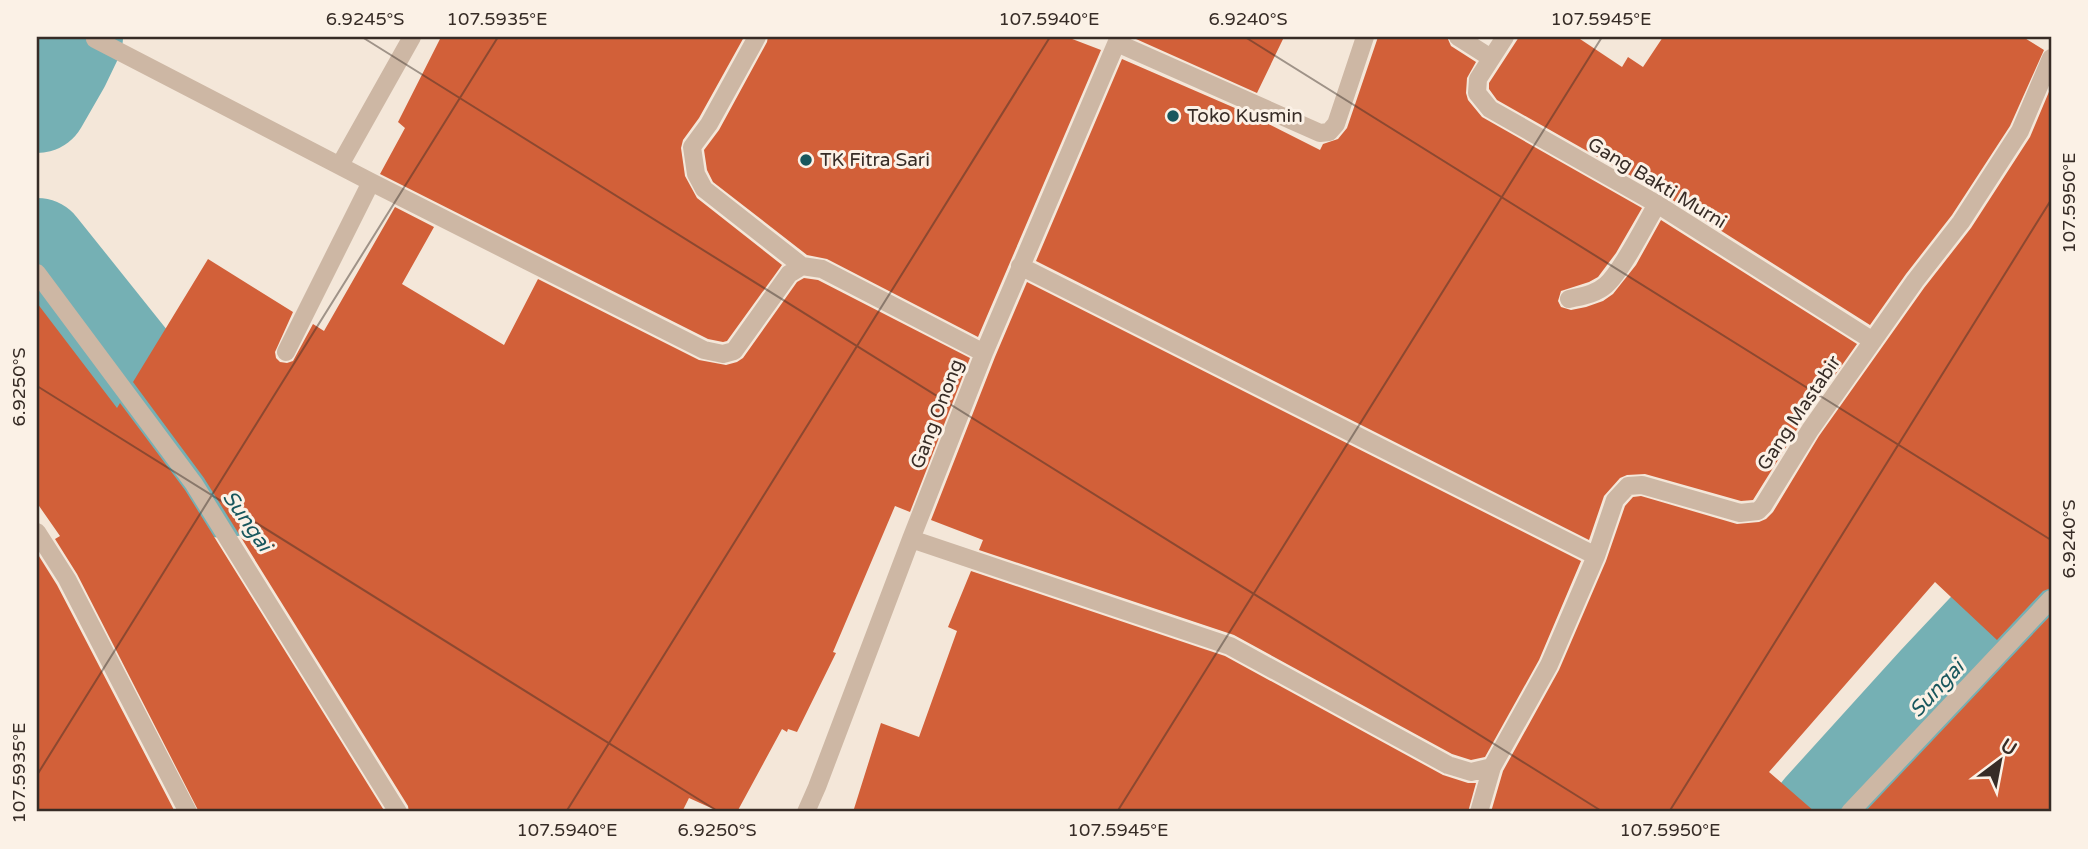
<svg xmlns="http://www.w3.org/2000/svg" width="2088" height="849" font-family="'Varela Round',sans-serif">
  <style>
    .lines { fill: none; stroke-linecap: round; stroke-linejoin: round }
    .river { stroke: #75b0b4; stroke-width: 102 }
    .building { fill: #d26039 }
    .street { stroke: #cdb7a4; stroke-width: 18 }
    .ticks { fill: none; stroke: #372c26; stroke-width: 2; stroke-opacity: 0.45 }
    .poi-dot { fill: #18575d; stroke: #fbf1e6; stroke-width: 2.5 }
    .labels { text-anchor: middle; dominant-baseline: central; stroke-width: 6; stroke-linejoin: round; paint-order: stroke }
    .poi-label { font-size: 19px; fill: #372c26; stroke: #fbf1e6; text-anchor: start }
    .street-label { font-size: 19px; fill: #372c26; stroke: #fbf1e6 }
    .water-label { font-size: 21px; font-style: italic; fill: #18575d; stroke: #fbf1e6 }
    .neatline { fill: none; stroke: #372c26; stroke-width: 2.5 }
    .ticks-label { font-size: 18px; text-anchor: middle; fill: #372c26 }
  </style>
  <rect width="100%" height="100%" fill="#f4e7d9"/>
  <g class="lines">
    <!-- river -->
    <path class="river" d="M37 102 60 62 72 37
      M37 249 201 454 224 487
      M1823 812 1939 684 2051 565"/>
  </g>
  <!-- building -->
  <path class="building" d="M441 37H744L699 118 683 140 681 148 685 176 697 198 782 265 727 341 723 342 708 339 380 174 405 128 398 122Z
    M768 37H1067L1101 50 978 337 827 259 807 255 713 182 707 170 704 150 719 130 767 42Z
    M1138 37H1284L1257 93 1136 39Z
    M1378 37H1447L1451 46 1476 62 1467 78 1466 93 1468 100 1482 117 1642 208 1616 253 1598 277 1589 282 1561 291 1558 301 1561 307 1571 310 1586 307 1603 301 1613 294 1636 265 1661 220 1857 344 1801 423 1753 500 1741 501 1645 474 1627 475 1620 478 1604 496 1589 540 1036 261 1122 59 1251 115 1320 150 1323 144 1338 139 1347 128Z
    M1519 37H1577L1622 67 1628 57 1643 67 1663 37H2023L2044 50 2010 126 1952 215 1906 274 1870 325 1663 194 1497 100 1489 89V83Z
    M2051 87V588L2043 591 1997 640 1935 582 1769 772 1815 812H1491L1503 771 1559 670 1606 561 1625 506 1633 497 1641 496 1737 524 1759 522 1766 519 1773 512 1819 436 1924 288 1971 228 2030 137Z
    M395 207 434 227 402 284 504 345 538 279 699 360 726 365 737 362 743 358 797 282 804 278 818 280 970 358 910 512 895 506 833 652 836 653 797 732 788 729 787 732 782 729 737 812H720L689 798 682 812H409L408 806 204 478 133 382 208 259 293 312 275 352 276 358 280 362 287 363 293 361 313 324 324 331Z
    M1027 282 1581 561 1539 660 1485 757 1471 760 1452 754 1234 635 979 550 983 540 931 520 995 357Z
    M37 303 117 408 120 403 185 490 385 812H199L77 574 55 539 60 536 37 503Z
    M37 553 57 585 175 812H37Z
    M971 571 1225 656 1443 775 1468 783H1476L1468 812H853L881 723 919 737 957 631 948 627Z
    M2051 615V812H1865Z"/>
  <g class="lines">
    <!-- street -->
    <path class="street" d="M757 37 709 124 692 147 696 174 704 189 802 266
      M1458 37 1491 58
      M1505 37 1478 79 1477 93 1490 109 1657 204 1873 341
      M95 39 371 182 704 350 723 354 734 351 789 274 802 266 822 269 984 353
      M1117 43 1320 133 1329 132 1336 124 1365 37
      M340 165 412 37
      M1020 266 1596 556
      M37 273 194 484 398 812
      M1569 299C1582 296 1596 294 1606 285 1622 271 1645 225 1657 204
      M286 352 371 182
      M37 532 67 579 188 812
      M911 539 1230 646 1448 765 1471 772 1492 767 1549 665 1596 556 1615 500 1628 486 1642 485 1740 513 1758 511 1763 506 1810 430 1915 281 1961 222 2020 131 2051 58
      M806 812 817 787 911 539 984 353 1119 37
      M1479 812 1492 767
      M1850 812 2051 599"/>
  </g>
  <!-- ticks -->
  <path class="ticks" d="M362 37 1603 812M1245 37 2051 540M37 386 719 812M37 775 498 37M566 812 1050 37M1117 812 1602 37M1669 812 2051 200"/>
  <!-- markers -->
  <g class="poi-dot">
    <circle cx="1173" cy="116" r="7"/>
    <circle cx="806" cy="160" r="7"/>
  </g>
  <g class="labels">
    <!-- poi labels -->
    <g class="poi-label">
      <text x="1187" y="116">Toko Kusmin</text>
      <text x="820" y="160">TK Fitra Sari</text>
    </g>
    <!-- street labels -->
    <g class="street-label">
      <text transform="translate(1657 183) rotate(31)">Gang Bakti Murni</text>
      <text transform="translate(1799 413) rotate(-56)">Gang Mastabir</text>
      <text transform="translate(937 414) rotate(-69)">Gang Onong</text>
    </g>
    <!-- water labels -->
    <g class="water-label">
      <text transform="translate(247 521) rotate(55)">Sungai</text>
      <text transform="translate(1937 689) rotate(-47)">Sungai</text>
    </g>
  </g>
  <!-- border -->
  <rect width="2088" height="849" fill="none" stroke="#fbf1e6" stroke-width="77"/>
  <!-- north arrow -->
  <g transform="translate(2000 761) rotate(32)" stroke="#fbf1e6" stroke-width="5" paint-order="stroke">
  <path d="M0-5L12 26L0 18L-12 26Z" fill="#372c26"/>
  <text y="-10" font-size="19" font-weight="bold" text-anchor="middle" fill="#372c26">U</text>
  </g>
  <rect x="38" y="38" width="2012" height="772" class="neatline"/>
  <g class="ticks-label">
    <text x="365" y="25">6.9245°S</text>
    <text x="497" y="25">107.5935°E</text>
    <text x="1049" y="25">107.5940°E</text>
    <text x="1248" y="25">6.9240°S</text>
    <text x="1601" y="25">107.5945°E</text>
    <text transform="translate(2069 203) rotate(-90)" y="6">107.5950°E</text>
    <text transform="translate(19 387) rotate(-90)" y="6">6.9250°S</text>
    <text transform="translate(2069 539) rotate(-90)" y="6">6.9240°S</text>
    <text transform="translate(19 773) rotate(-90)" y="6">107.5935°E</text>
    <text x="567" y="836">107.5940°E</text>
    <text x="717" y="836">6.9250°S</text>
    <text x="1118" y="836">107.5945°E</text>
    <text x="1670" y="836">107.5950°E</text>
  </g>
</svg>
